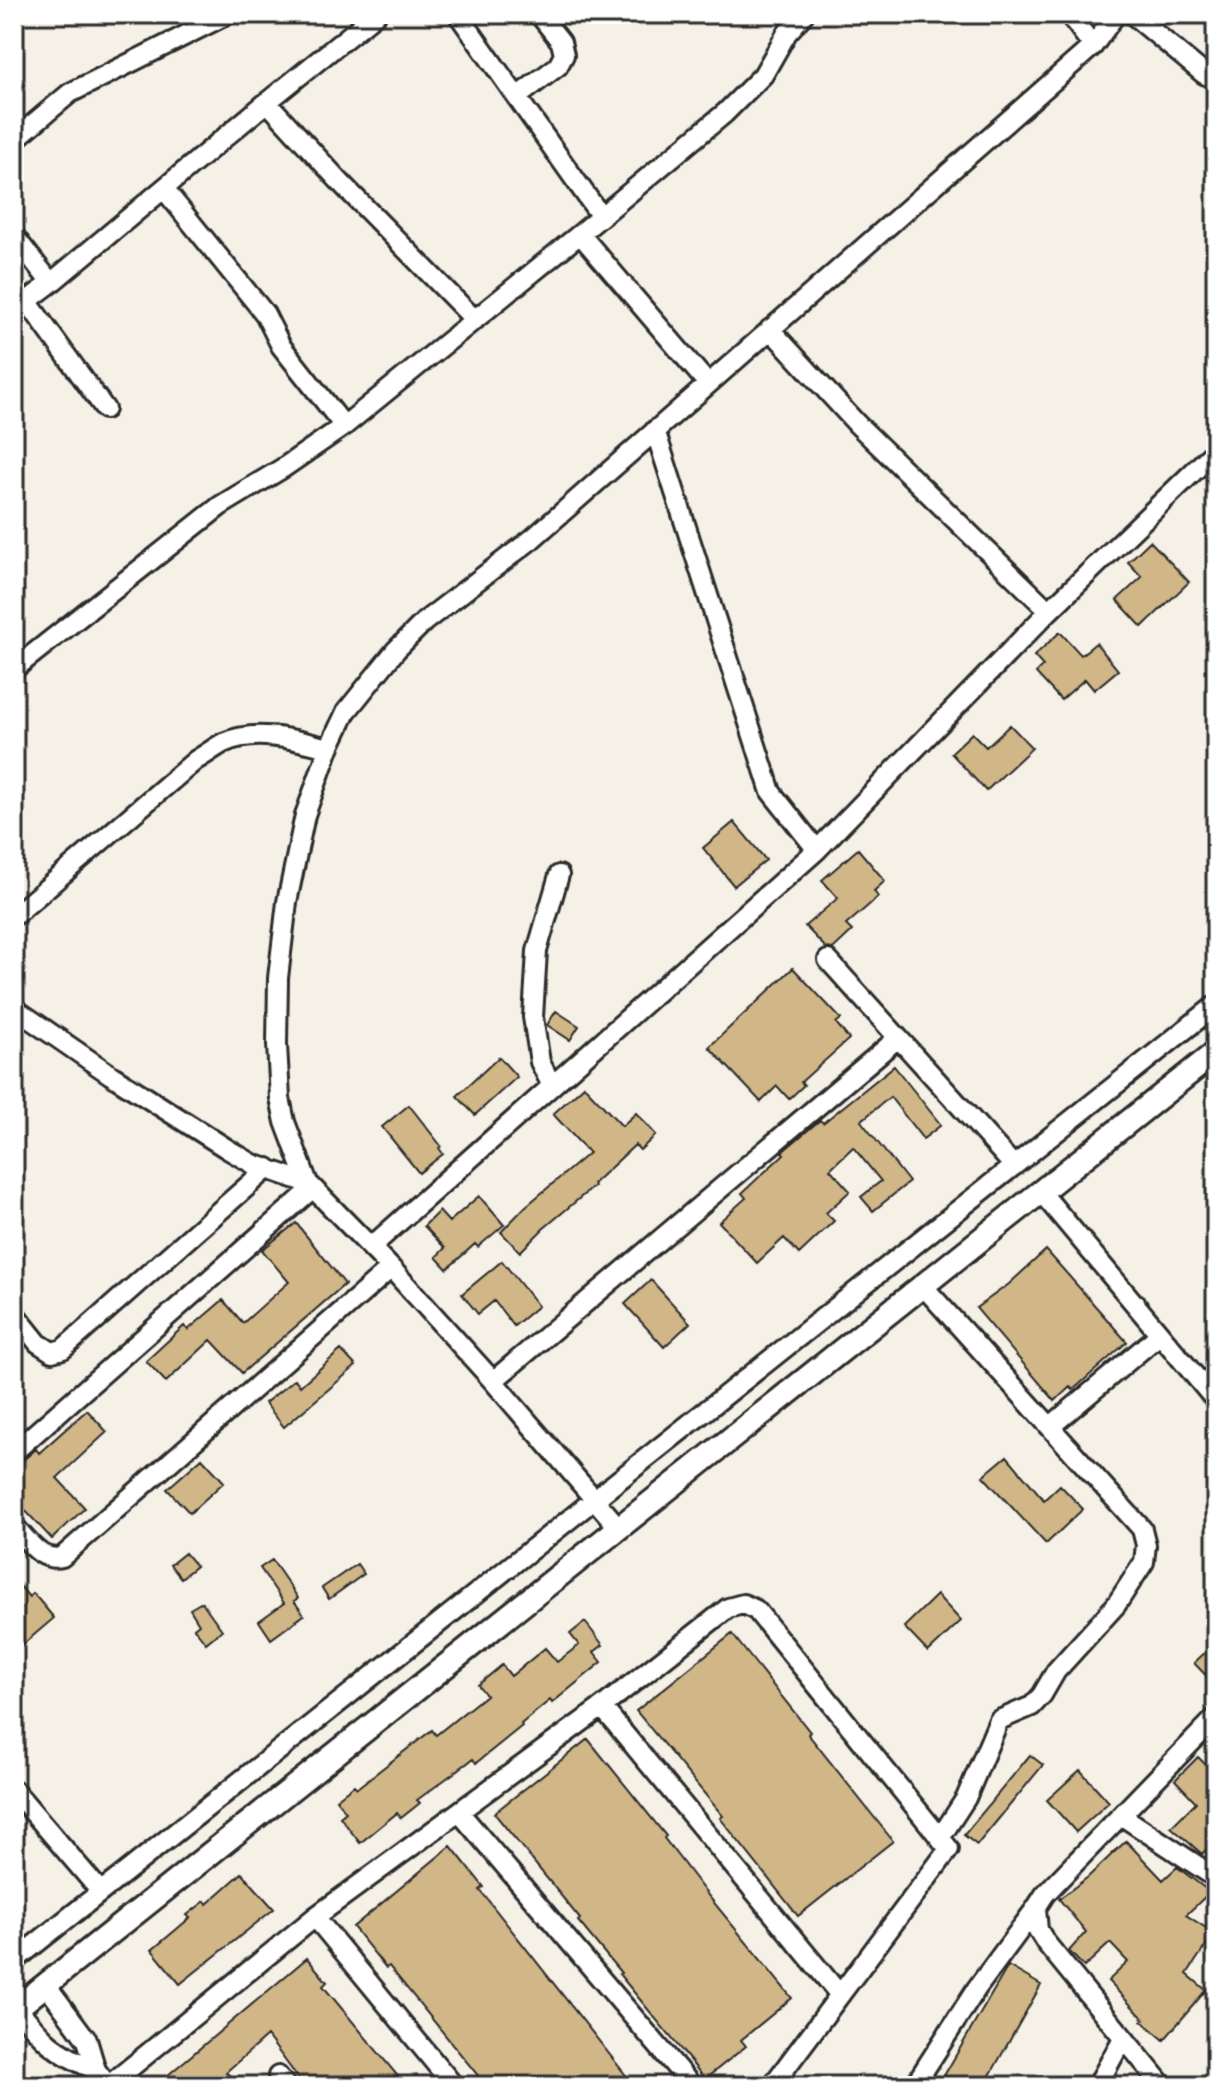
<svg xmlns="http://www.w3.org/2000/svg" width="1230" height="2100" font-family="Pangolin,sans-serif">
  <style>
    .building { fill: #d1b787; stroke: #2b2b2b; stroke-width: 2 }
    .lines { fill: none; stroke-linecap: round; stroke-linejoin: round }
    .minor-casing { stroke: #2b2b2b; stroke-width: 24 }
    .major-casing { stroke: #2b2b2b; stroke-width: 28 }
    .minor { stroke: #fff; stroke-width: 18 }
    .major { stroke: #fff; stroke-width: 22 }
  </style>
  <rect width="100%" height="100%" fill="#f6f1e7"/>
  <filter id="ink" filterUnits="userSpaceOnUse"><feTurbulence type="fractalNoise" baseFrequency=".0125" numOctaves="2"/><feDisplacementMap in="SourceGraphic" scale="16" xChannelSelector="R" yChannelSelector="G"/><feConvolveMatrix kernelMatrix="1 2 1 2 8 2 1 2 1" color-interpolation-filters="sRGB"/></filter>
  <g filter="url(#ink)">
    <!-- building -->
    <path class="building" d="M1150 541 1189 582 1142 627 1117 600 1142 577 1128 562Z
      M1060 632 1081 655 1096 643 1118 670 1094 690 1085 679 1061 700 1036 673 1043 666 1034 656Z
      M1010 725 1032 748 986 791 951 753 972 733 986 747Z
      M734 822 766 860 734 886 703 848Z
      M858 849 885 881 874 891 878 897 846 925 852 931 833 949 826 948 805 926 838 898 822 880Z
      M793 968 841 1019 836 1023 849 1039 801 1082 804 1085 789 1099 777 1086 761 1102 709 1047Z
      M556 1011 579 1026 570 1040 547 1025Z
      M499 1057 517 1077 475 1115 457 1096Z
      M894 1066 941 1125 923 1139 890 1097 861 1121 909 1182 873 1211 861 1197 881 1181 853 1147 830 1169 850 1191 826 1213 834 1221 799 1254 784 1238 757 1263 719 1222 746 1198 742 1193 784 1154 782 1152 820 1120 823 1123Z
      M584 1086 622 1126 636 1113 656 1135 640 1150 635 1145 593 1184 594 1186 543 1229 520 1252 501 1232 525 1207 589 1153 553 1114Z
      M409 1105 441 1146 439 1148 443 1154 419 1173 382 1127Z
      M479 1196 504 1225 478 1247 475 1244 447 1269 436 1257 445 1248 424 1226 439 1211 449 1222Z
      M296 1223 345 1284 242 1373 211 1340 166 1382 146 1361 184 1326 188 1330 223 1300 243 1323 289 1282 262 1250Z
      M1046 1250 1127 1342 1073 1390 1070 1387 1055 1401 976 1308 1009 1284Z
      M502 1261 538 1306 514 1326 494 1301 478 1314 462 1294Z
      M651 1280 690 1323 664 1347 625 1304Z
      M341 1350 356 1366 284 1427 265 1403 295 1379 300 1386Z
      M87 1410 107 1432 57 1478 85 1508 52 1539 21 1506 14 1513V1468L36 1449 39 1453Z
      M1007 1456 1044 1500 1060 1485 1083 1509 1046 1544 983 1476Z
      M202 1458 224 1482 190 1513 167 1489Z
      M185 1553 196 1566 181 1578 170 1565Z
      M272 1560 298 1598 294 1601 304 1615 271 1639 259 1621 284 1603 260 1568Z
      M357 1564 364 1574 329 1599 322 1588Z
      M14 1579 29 1597 33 1593 54 1618 14 1652Z
      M937 1595 961 1621 928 1652 904 1627Z
      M202 1602 222 1630 206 1643 194 1628 199 1624 190 1609Z
      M585 1622 603 1645 594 1652 602 1662 552 1703 550 1700 521 1724 522 1726 476 1763 473 1759 417 1800 420 1803 401 1818 397 1813 360 1843 340 1817 346 1812 336 1799 354 1785 357 1788 432 1730 436 1735 486 1695 478 1685 502 1665 511 1676 545 1648 557 1662 579 1645 570 1634Z
      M732 1634 810 1732 808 1734 893 1841 798 1916 720 1818 723 1816 636 1711Z
      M1216 1642V1686L1194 1663Z
      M588 1739 666 1836 664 1838 706 1893 792 1998 741 2040 746 2046 705 2079 619 1974 621 1973 578 1921 580 1919 494 1813Z
      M1030 1755 1043 1765 977 1845 964 1835Z
      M1198 1757 1216 1775V1839L1202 1854 1171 1827 1196 1802 1175 1780Z
      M1080 1770 1109 1802 1076 1832 1047 1800Z
      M1126 1841 1163 1880 1177 1867 1210 1892 1186 1915 1214 1933 1187 1974 1206 1990 1164 2040 1142 2021 1144 2019 1108 1981 1128 1962 1110 1943 1084 1967 1069 1951 1086 1932 1059 1899 1088 1877Z
      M451 1846 484 1887 480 1890 628 2078 618 2086H470L480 2078 389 1966 386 1968 353 1927Z
      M242 1873 274 1909 180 1984 152 1950 190 1918 187 1915 205 1901 207 1904Z
      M307 1958 327 1982 323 1986 406 2086H304L267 2036 226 2072 239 2086H155Z
      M1008 1966 1041 1985 984 2086H938Z"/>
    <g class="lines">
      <!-- minor casing -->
      <g class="minor-casing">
        <path id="minor" d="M458 14 600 215
          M1069 14 1093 46
          M1132 14 1204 74 1216 80
          M517 97 558 66 564 55 561 42 539 14
          M267 102 376 14
          M14 140 70 93 228 14
          M164 189 265 314 281 346 344 426
          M580 234 708 384
          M14 236 51 283
          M27 301 105 409
          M14 311 51 283 267 102 341 183 475 320
          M770 329 857 424 1049 611
          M655 430 771 792 817 850
          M14 669 220 506 283 468 344 426 580 234 725 113 763 75 787 33 804 14
          M14 916 196 760C205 755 214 748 223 743 257 728 295 740 329 748
          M828 960 1014 1166
          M14 1008 111 1075 229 1150 253 1164 308 1183
          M552 1086 540 1062 533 1017 537 951 559 875
          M1041 1192 1216 1401
          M372 1246 817 850 1049 611 1216 450
          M923 1286 1142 1529 1146 1545 1144 1562 1116 1605 1056 1671 1042 1695 1032 1706 999 1720 966 1798 940 1838
          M14 1313 38 1343 52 1352 63 1349 268 1168
          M493 1381 898 1038
          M1051 1426 1159 1335
          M14 1452 313 1188
          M14 1526C28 1540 40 1562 62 1557L391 1268
          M619 1528 493 1381 391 1268 308 1183 285 1122 280 1098 277 1045 278 978 287 902 305 815 329 748 346 712 396 650 425 621 532 539 1093 46 1116 14
          M602 1707 840 1995
          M14 1790 101 1892
          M460 1813 692 2086
          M1122 1816 1216 1878
          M14 1961 1216 1005
          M46 1985 87 2040 96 2070 108 2086
          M14 2004C43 2040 53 2052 96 2070
          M278 2076 286 2086
          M108 2086 315 1917
          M454 2086 315 1917 602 1707 728 1608 743 1604 756 1610 949 1849 772 2086
          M914 2086 977 1988 1036 1908
          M1097 2086 1123 2038
          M1163 2086 1046 1943 1038 1930 1036 1908 1045 1894 1216 1717"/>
      </g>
      <!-- major casing -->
      <g class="major-casing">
        <path id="major" d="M14 2010 1216 1052"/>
      </g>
      <!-- minor -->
      <use href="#minor" class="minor"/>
      <!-- major -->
      <use href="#major" class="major"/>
    </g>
  </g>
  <!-- margin -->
  <rect width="1230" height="2100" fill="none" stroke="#fff" stroke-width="48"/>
  <rect x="24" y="24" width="1182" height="2052" fill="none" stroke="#2b2b2b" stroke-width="3" filter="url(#ink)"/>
</svg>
